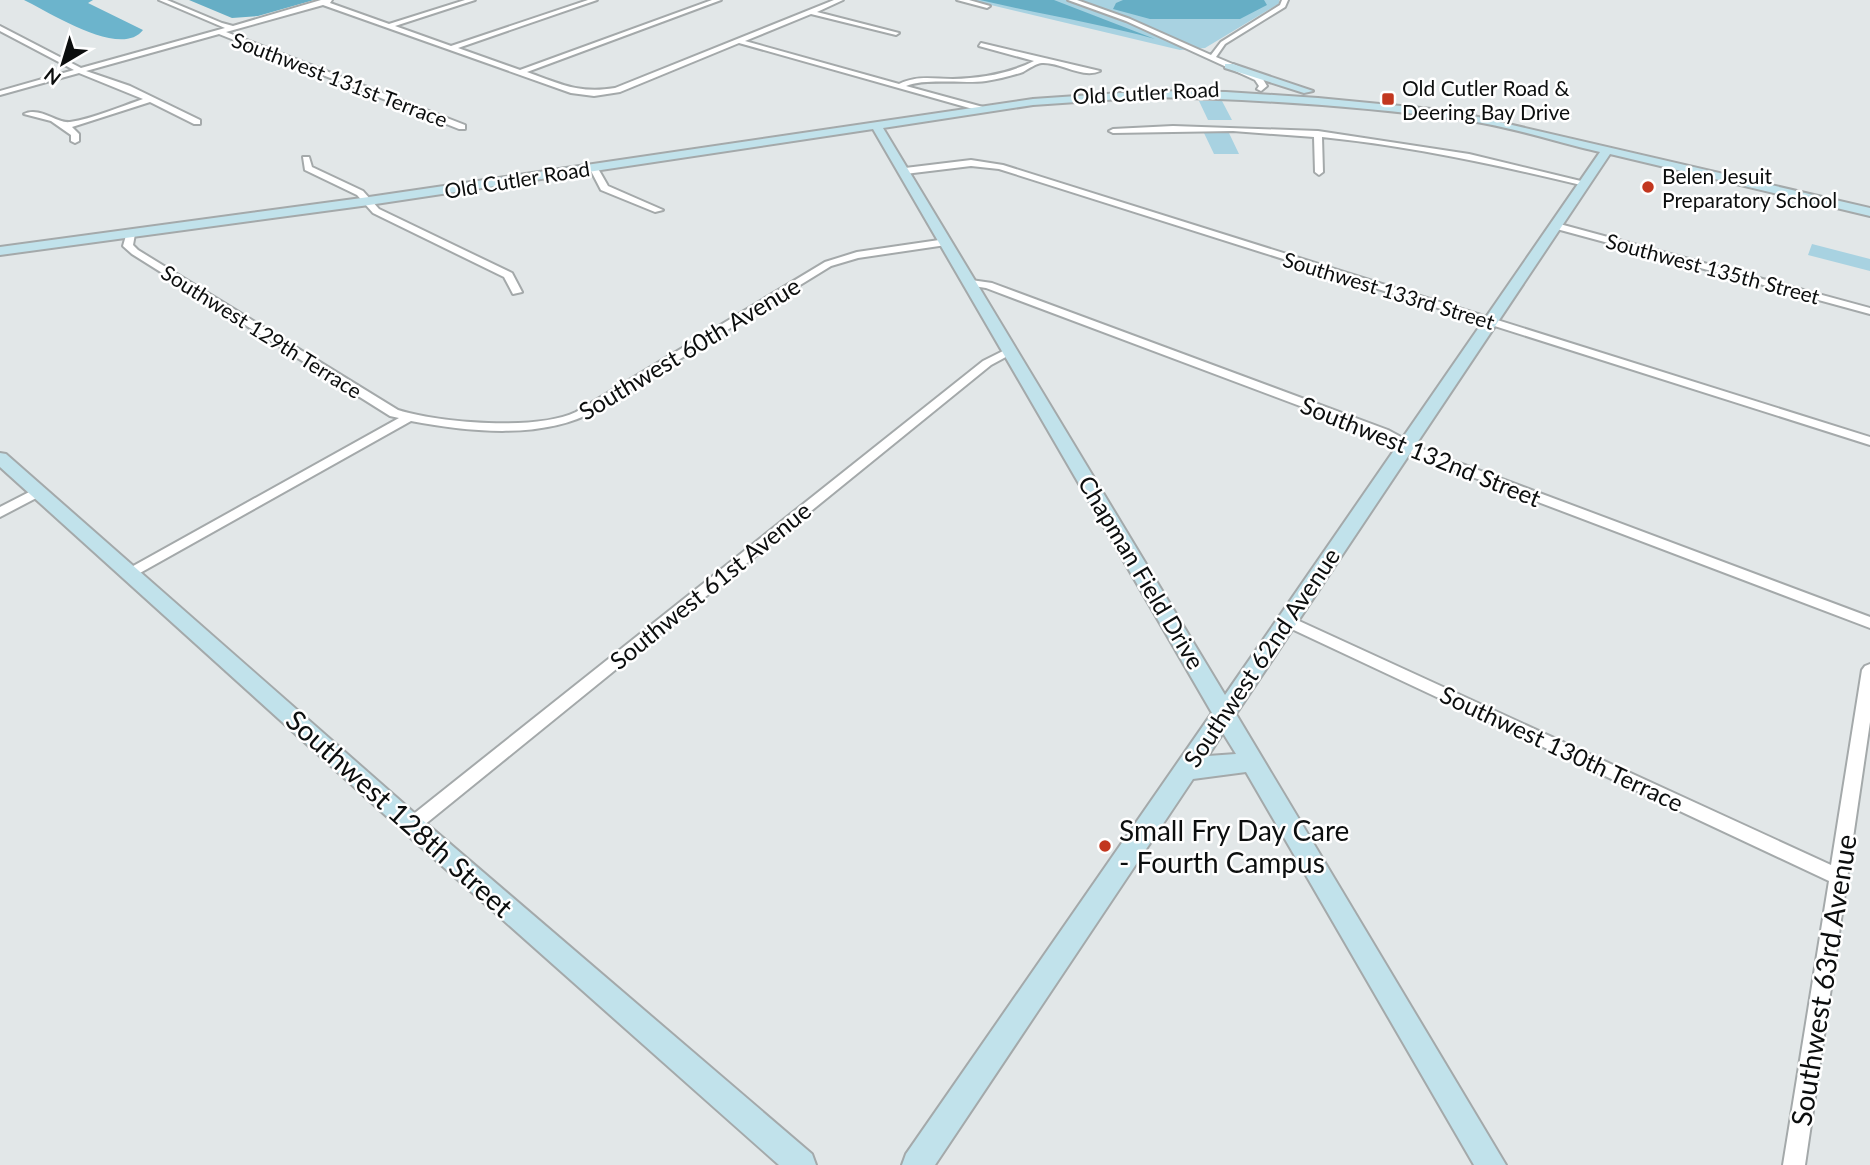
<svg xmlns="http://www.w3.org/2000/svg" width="1870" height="1165" font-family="Lato,sans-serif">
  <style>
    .green { fill: #a8d2e1 }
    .forest { fill: #66aec5 }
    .water { fill: #6cb4cc }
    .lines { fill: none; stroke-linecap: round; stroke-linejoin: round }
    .street-casing { stroke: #a4a9aa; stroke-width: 4 }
    .secondary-casing { stroke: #a4a9aa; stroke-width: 4 }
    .street { fill: #fff; fill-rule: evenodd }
    .secondary { fill: #c1e2eb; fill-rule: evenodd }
    .poi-dot { fill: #c2371f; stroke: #fff; stroke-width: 2.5 }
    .labels { text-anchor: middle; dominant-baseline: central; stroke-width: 5; stroke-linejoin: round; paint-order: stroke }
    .far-street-label { font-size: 21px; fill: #0c0e0e; stroke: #fff }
    .far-poi-label { font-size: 21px; fill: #0c0e0e; stroke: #fff; text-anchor: start }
    .street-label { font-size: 24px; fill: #0c0e0e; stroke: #fff }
    .near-street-label { font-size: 28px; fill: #0c0e0e; stroke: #fff }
    .near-poi-label { font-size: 28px; fill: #0c0e0e; stroke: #fff; text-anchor: start }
  </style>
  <rect width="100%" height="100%" fill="#e2e7e8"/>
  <!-- green -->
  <path class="green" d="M970 0H1279L1280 3 1205 48 1180 50Z
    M1199 101H1222L1232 120H1208Z
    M1204 133H1229L1239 154H1214Z
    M1812 244 1870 259V271L1808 255Z"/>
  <!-- forest -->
  <path class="forest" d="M189 0H314L258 16 232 18Z
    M980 0H1054L1155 39C1097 23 1039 14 980 0Z
    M1123 0H1264L1267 5 1240 19H1150L1113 9 1116 3Z"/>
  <!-- water -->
  <path class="water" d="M24 0H93L88 3 143 30C121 59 49 12 24 0Z"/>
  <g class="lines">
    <!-- street casing -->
    <g class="street-casing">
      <path id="street" d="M159 0H167L222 23 233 26 321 0H332L330 3 389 24 465 0H475L395 26 451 46 588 0H597L458 48 520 70 712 0H721L527 72C560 84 579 94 615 88L834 0H843L817 12 899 33 896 35 811 14 745 41 899 84C918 75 933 79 953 79 982 78 1008 74 1034 61L979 46 981 43 1100 71C1082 79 1061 62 1042 63 1037 63 1028 69 1023 72 1011 76 999 79 986 81 963 84 925 78 906 86L983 107 984 109 980 111 739 43 620 92 594 96 571 93 323 5 226 32 465 125V129H459L219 34 86 71 130 86 200 120V124H194L150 102 72 127 79 134V141L75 143 71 141V135L51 121 24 114C40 106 57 124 70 122 92 119 122 106 143 99L79 73 0 95V91L74 70 0 31V26L81 68 225 28Z
        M957 0H969L990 6 987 8Z
        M1068 0H1077L1130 19 1211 55 1221 42 1280 5 1282 0H1288L1285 7 1225 44 1216 57 1261 76 1267 86 1261 91 1257 89 1259 86 1255 80 1126 21Z
        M1173 126 1318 131 1469 154 1589 183 1585 186C1498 165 1411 146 1322 137L1323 172 1319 175 1315 172 1314 137 1233 131 1113 133 1109 131 1113 129Z
        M303 157H309L312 167 363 191 379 209 512 273 522 292 513 294 504 277 373 213 357 195 305 170Z
        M971 160 1003 165 1870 437V445L999 169 971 166 905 174 901 171 905 168Z
        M590 165H596L608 186 663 210 655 212 601 190 589 167Z
        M1556 223 1870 308V314L1553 228 1551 226Z
        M127 232 135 234 133 245 138 250 398 410C441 423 536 431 576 412L825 262 857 252 946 239 951 242 946 245 858 258 831 266 597 410C543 440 470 432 411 421L131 578 126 576 124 573 126 570 399 418 390 416 132 254 123 246Z
        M971 280 992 283 1388 430 1425 450 1870 617V628L1417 456 1380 436 986 288 967 285V281Z
        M1011 347 1016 350 1015 352 991 365 418 830 412 833 406 830 403 825 406 820 983 361Z
        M37 488 42 489 43 492 42 495 0 517V507Z
        M1286 615 1831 865 1862 670 1865 666 1870 664V722L1805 1165H1783L1829 881 1281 624 1279 620 1281 616Z"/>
    </g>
    <!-- secondary casing -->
    <g class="secondary-casing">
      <path id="secondary" d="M1225 64H1233L1313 91 1304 93 1225 68Z
        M1150 91 1226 92 1318 98 1452 111 1870 208V216L1610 154 1236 714 1506 1165H1474L1246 772 1193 779 935 1165H902L906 1154 1212 713 873 129 369 205 0 255V247L369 197 1033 99ZM1150 97C1255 99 1360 106 1464 120 1510 126 1555 142 1600 152L1225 695 883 128 1033 105ZM1223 733 1236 754 1208 756Z
        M0 453 6 454 420 818 812 1154 816 1165H779L404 832 0 467Z"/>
    </g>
    <!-- street -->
    <use href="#street" class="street"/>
    <!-- secondary -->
    <use href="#secondary" class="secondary"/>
  </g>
  <!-- markers -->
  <g class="poi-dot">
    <rect x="1381" y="92" width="14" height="14" rx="3.5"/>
    <circle cx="1648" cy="187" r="7"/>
    <circle cx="1105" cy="846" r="7"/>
  </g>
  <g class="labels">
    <!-- far-street labels -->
    <g class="far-street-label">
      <text transform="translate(340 79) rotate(21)">Southwest 131st Terrace</text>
      <text transform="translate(1146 92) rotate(-3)">Old Cutler Road</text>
      <text transform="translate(517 179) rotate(-9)">Old Cutler Road</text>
      <text transform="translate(1713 268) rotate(15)">Southwest 135th Street</text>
      <text transform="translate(1389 290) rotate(17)">Southwest 133rd Street</text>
      <text transform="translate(262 331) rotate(32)">Southwest 129th Terrace</text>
    </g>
    <!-- far-poi labels -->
    <g class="far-poi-label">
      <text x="1402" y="87">Old Cutler Road &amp;<tspan x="1402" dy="24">Deering Bay Drive</tspan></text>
      <text x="1662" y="175">Belen Jesuit<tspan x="1662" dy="24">Preparatory School</tspan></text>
    </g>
    <!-- street labels -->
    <g class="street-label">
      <text transform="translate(689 348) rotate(-31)">Southwest 60th Avenue</text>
      <text transform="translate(1421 451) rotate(22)">Southwest 132nd Street</text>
      <text transform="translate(1142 572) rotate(59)">Chapman Field Drive</text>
      <text transform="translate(710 585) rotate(-39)">Southwest 61st Avenue</text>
      <text transform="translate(1261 657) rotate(-56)">Southwest 62nd Avenue</text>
      <text transform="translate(1562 748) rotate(25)">Southwest 130th Terrace</text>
    </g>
    <!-- near-street labels -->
    <g class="near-street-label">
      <text transform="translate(400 813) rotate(42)">Southwest 128th Street</text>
      <text transform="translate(1823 980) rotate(-81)">Southwest 63rd Avenue</text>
    </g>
    <!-- near-poi labels -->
    <g class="near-poi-label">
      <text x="1119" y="830">Small Fry Day Care<tspan x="1119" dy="32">- Fourth Campus</tspan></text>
    </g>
  </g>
  <!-- north arrow -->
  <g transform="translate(63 63) rotate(218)" stroke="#ffffff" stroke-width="5" paint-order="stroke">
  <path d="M0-5L12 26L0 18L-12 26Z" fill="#0c0e0e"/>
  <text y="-10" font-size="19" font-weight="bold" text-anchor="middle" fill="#0c0e0e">N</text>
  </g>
</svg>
